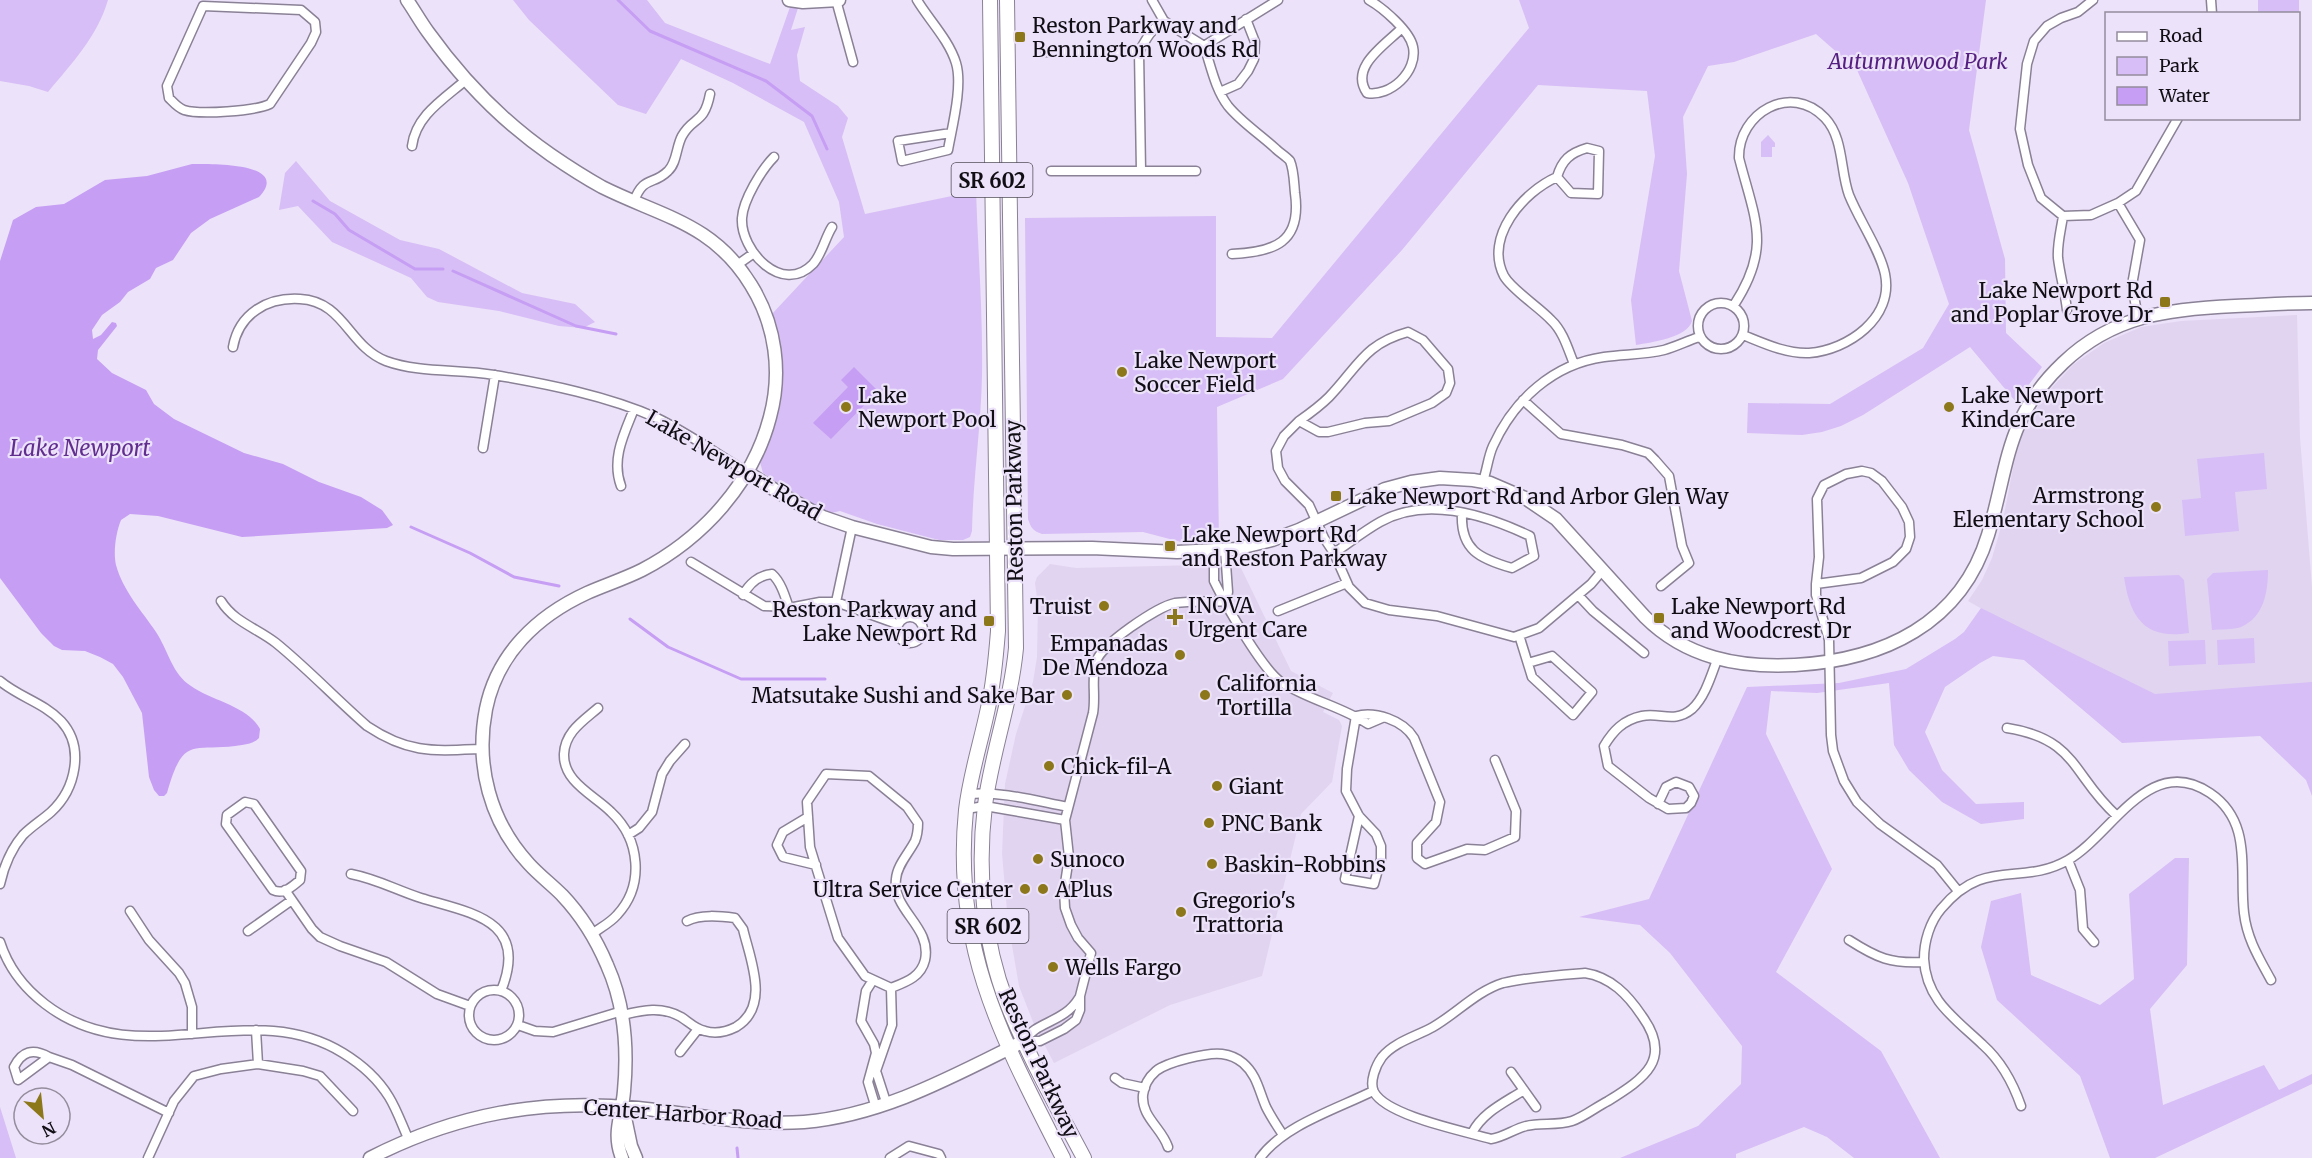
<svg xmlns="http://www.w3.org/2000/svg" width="2312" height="1158" font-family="Merriweather,serif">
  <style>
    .built { fill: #e1d4f1 }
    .green { fill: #d7bef6 }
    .water { fill: #c69ef3 }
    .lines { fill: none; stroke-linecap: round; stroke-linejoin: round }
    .stream { stroke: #c69ef3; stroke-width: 3 }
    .street-casing { stroke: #8a8196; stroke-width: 11 }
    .secondary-casing { stroke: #8a8196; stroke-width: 15 }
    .primary-casing { stroke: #8a8196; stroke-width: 16 }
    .street { stroke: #fff; stroke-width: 8 }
    .secondary { stroke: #fff; stroke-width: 12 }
    .primary { stroke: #fff; stroke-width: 14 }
    .poi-dot { fill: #8c771b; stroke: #ece2f9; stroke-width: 2 }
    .labels { text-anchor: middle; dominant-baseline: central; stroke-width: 4.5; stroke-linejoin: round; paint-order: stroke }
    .shield { fill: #ece2f9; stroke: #524d59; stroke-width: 1.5 }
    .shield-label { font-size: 20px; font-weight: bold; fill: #100d14 }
    .poi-label { font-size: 21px; fill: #100d14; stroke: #ece2f9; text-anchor: start }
    .park-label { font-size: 21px; font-style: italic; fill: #551f81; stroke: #ece2f9 }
    .street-label { font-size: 21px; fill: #100d14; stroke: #ece2f9 }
    .water-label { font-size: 22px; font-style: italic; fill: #612d8f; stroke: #ece2f9 }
  </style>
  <rect width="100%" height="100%" fill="#ece2f9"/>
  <!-- built -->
  <path class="built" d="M2297 315 2300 438 2312 587V709L2152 705 1968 601 1982 580 1992 558 2003 520 2015 458 2022 435 2043 397 2074 364 2104 343 2141 327 2181 321Z
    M1050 564 1076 568 1239 564 1291 671 1333 693 1323 712 1339 720 1342 726 1332 782 1301 814 1262 976 1170 1005 1054 1063 1035 1027 1019 986 1008 922 1002 854 1005 784 1016 734 1033 682 1037 657 1038 605 1035 583 1037 577Z"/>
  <!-- green -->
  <path class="green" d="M0 0H108C97 37 72 63 48 92L29 86 0 81Z
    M513 0H647L665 23 770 64 790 7 798 8 791 30 805 27 797 55 800 81 838 106 848 118 842 137 865 214 976 191C978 252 983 314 982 375 981 427 973 479 972 531L970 537 963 540H939L877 524 840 511 831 513 798 496 763 473 760 462C783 406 787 372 772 314L844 237 839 202 804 122 733 83 681 59 646 114 618 105 529 20Z
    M1519 0H1986L1969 130 2005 259 2006 333 2042 367 2016 402 1970 347 1863 415 1841 426 1822 432 1802 435 1747 433 1748 403 1830 404 1923 348 1949 304 1908 183 1857 70 1816 34 1734 62 1708 66 1683 117 1687 174 1679 271 1692 321C1687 338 1652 342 1636 345L1631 300 1655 156 1647 91 1538 85 1402 250 1283 379 1217 407 1219 542 1185 543 1143 532 1042 534C1033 531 1031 528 1028 519L1025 218 1216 216V337L1272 338 1529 28Z
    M2258 0H2299V64L2298 14 2258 13Z
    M1768 135 1775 143V147H1772V157H1761V142Z
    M296 161 330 201 400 240 439 249 522 293 575 304 595 322 583 328 559 326 499 311 438 302 427 297 411 278 332 242 298 206 279 210 285 173Z
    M2264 453 2267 489 2235 492 2239 531 2185 536 2182 500 2201 498 2197 459Z
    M2268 570C2268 592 2264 617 2241 627 2233 630 2221 629 2212 630L2207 579 2213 573Z
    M2179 575 2184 580 2189 633C2145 640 2130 618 2124 577Z
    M1981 608 2155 694 2312 682V796L2306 780 2260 736 2122 743 2024 660 1993 656 1980 663 1945 687 1925 732 1942 770 1976 804 2024 802V819L1981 824 1942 802 1909 770 1894 745 1889 683 1817 693 1771 691 1766 734 1832 869 1776 972 1881 1051 1940 1158H1854L1827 1137 1804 1127 1736 1154V1158H1620L1698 1126 1741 1084 1742 1046 1670 953 1640 925 1579 917 1649 899 1747 687 1839 683 1906 669 1955 639 1964 632Z
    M2254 638 2255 663 2218 665 2217 640Z
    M2205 640 2206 664 2169 666 2168 641Z
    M2175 858H2189L2187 965 2150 1009 2163 1105 2264 1065 2279 1090 2312 1074V1084L2155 1158H2110L2080 1076 1997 1000 1981 947 1991 901 2021 893 2031 975 2100 1005 2134 979 2129 894Z
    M0 1107 16 1158H0Z"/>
  <!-- water -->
  <path class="water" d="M192 164C209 164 292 162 259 197L210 219 191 233 173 260 156 268 150 279 128 292 120 302 102 315 92 330 93 339 101 335 112 322 116 323 117 326 98 350 97 359 112 373 146 390 154 404 174 419 244 453 283 464 319 482 361 497 382 510 393 525 387 528 242 537 158 516 130 514 121 520C116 532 113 552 116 565 123 591 142 611 156 632 168 650 172 674 191 686 212 701 248 706 260 729L259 738C254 743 249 744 242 745 192 753 184 733 167 793L164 796H159L154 790 149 777 142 713 123 677 113 664 100 657 85 651 62 650 54 646 41 633 0 578V261L13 220 36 207 64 204 105 180 147 176Z
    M854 367 878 391 831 439 813 423 848 387 841 380Z"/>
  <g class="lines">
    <!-- stream -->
    <path class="stream" d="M618 0 650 31 766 81 812 116 827 149
      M313 201 335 214 349 230 415 269H443
      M453 271 576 326 616 334
      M411 527 470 553 514 577 559 586
      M630 619 668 647 741 679H825
      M737 1148 738 1158"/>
    <!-- street casing -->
    <g class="street-casing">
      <path id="street" d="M836 0 853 62
        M917 0C929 20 949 40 956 63 963 86 952 127 948 150L902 161 898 141 951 133
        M1152 0 1164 21 1204 46
        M1369 0C1383 8 1410 31 1413 47 1418 72 1390 97 1367 93 1349 67 1385 45 1402 28
        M2211 0 2212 14
        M203 6 301 10 315 22 316 32 311 43 270 104C255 111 200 115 184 110 178 108 173 102 169 98L167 86Z
        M1204 46C1211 66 1215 89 1228 106 1241 122 1261 135 1276 149 1280 153 1287 157 1290 161 1294 170 1294 184 1295 193 1302 243 1274 252 1232 254
        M1204 46 1278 0
        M1046 52H1139
        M1220 92 1238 84 1248 71 1254 59 1255 42 1246 19
        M412 146C416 115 444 99 467 79
        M1587 148 1599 151 1598 194 1571 193 1557 177C1562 160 1570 153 1587 148Z
        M774 157C762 169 743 200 742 218 740 250 782 296 813 264 822 254 825 238 832 227
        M1051 171H1196
        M1141 171 1139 52C1146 39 1151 29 1164 21
        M1557 177C1523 192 1484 237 1504 276 1512 290 1539 307 1551 320 1563 331 1568 349 1574 364
        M634 201C644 175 653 186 668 171 677 163 676 147 682 136 693 116 704 125 710 94
        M2063 216 2091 215 2118 203
        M737 265 754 253
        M1698 326a23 23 0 1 1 46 0a23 23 0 1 1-46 0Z
        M1734 305C1772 247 1755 220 1739 158 1738 113 1791 82 1825 118 1844 138 1840 171 1849 195 1859 220 1880 250 1885 274 1894 318 1848 350 1809 353 1786 354 1763 343 1743 335
        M2067 310C2065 292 2060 275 2058 258 2057 244 2061 230 2063 216L2041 198 2028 165 2020 129 2027 64 2034 41 2047 26 2061 18 2078 12 2093 0
        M2138 318 2132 285 2140 240 2118 203 2136 191 2178 118
        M1408 332 1423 340 1448 369 1450 383 1446 393 1432 403 1389 421 1365 423 1328 432H1319L1299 421C1309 414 1320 406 1329 397 1358 367 1364 344 1408 332Z
        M233 347C239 314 267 297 300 299 344 301 349 347 386 361 419 373 459 369 494 375 547 384 608 396 657 418 688 433 717 454 747 472
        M1523 400 1561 434 1622 445 1648 453 1655 460 1669 476 1682 546 1689 563 1661 586
        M1299 421 1284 436 1276 451 1278 468 1285 481 1309 505 1324 538 1334 553 1349 587 1365 603 1389 610 1437 616 1514 637 1539 628 1591 584 1602 571
        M483 448 495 375
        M1483 481C1487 470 1488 457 1493 446 1514 400 1553 364 1604 357 1623 354 1644 355 1664 350 1675 347 1687 341 1699 337
        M621 486C611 459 624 434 634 409
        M1225 550 1228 592 1226 601
        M1214 551V581L1217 587C1228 609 1263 670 1281 682 1308 700 1341 706 1368 724L1382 718
        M1334 553C1349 543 1364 531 1380 522 1426 496 1486 515 1530 536L1534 556 1512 568C1480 559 1460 550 1462 513
        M691 562 764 606 794 607 820 602H836L897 624
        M1816 584 1861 578 1893 562 1906 549 1910 537 1909 522 1902 507 1882 481 1871 473 1862 471 1846 474 1824 485 1817 499 1819 557 1816 584V595L1829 640 1831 735 1833 751 1844 781 1857 802 1880 824 1937 865 1958 891
        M743 595C749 584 759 575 772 574 781 582 785 596 789 608
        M1578 595 1593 611 1644 653
        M221 601C234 622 257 628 276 643 308 669 336 699 367 726 409 754 434 751 482 749
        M836 602 852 527
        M1278 611 1347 583
        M897 630a13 13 0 1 1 26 0a13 13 0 1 1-26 0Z
        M1519 635 1532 677 1573 715 1592 692 1552 656 1528 663
        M0 681C19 697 44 703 61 721 85 747 76 789 51 812 42 820 32 826 23 835 11 849 4 866 0 884
        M1356 716C1375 711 1403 720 1414 738L1440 802 1436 822 1417 843V858L1425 864 1467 849 1485 850 1515 837 1516 811 1495 760
        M1356 716 1347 769 1346 791 1359 816 1376 834 1381 846V859L1374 884 1345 879 1359 816
        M2007 728C2078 739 2072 776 2117 816
        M826 774 869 776 907 807 918 823C918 829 917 836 915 841 909 853 897 865 896 879 892 911 932 926 925 960 921 977 906 982 891 988L865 976 838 938 810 847 807 802Z
        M969 794C1002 791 1036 801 1068 807
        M245 802 254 804 301 871 300 880C292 887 283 895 273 890L226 824 227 815Z
        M1658 804 1666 787 1676 782 1689 787 1694 796 1691 803 1686 808 1668 809 1649 798 1608 766 1604 746C1613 731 1623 720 1642 716 1660 712 1674 724 1692 709 1705 697 1711 676 1717 660
        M966 809 985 806 1065 820
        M808 817 783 832 777 845 783 857 816 865
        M628 835 639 828 652 812 662 774 670 761 685 744
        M2068 860 2080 890 2083 929 2094 942
        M351 874C377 879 396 890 421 898 471 913 530 920 501 991
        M285 890 312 929 320 937 340 946 386 962 437 994 470 1006
        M130 911 149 940 179 973 185 983 192 1007V1034
        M248 931 292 900
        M592 934C600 928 610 923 617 915 645 885 640 839 611 812 594 795 563 782 564 754 565 732 583 721 598 708
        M1849 940C1877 958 1891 964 1924 962
        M0 942C8 967 24 988 45 1004 140 1077 248 994 343 1053 361 1064 378 1079 389 1097 397 1110 402 1125 408 1138
        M1585 973C1611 977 1628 995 1642 1016 1673 1059 1645 1078 1608 1101 1596 1107 1584 1117 1572 1121 1557 1126 1540 1122 1526 1126 1514 1129 1504 1137 1491 1139 1464 1131 1387 1116 1374 1092 1369 1082 1376 1065 1382 1057 1394 1042 1417 1036 1433 1027 1457 1013 1477 991 1503 983 1529 977 1559 975 1585 973Z
        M873 980 866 991 861 1021 874 1044 876 1053 868 1082 876 1108
        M469 1015a25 25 0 1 1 50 0a25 25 0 1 1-50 0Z
        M623 1015C643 1010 662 1006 681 1017 689 1022 695 1029 705 1031 715 1034 726 1032 736 1027 771 1006 750 959 743 929L735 918C720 916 700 914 687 921
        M518 1025 535 1031 553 1032 622 1011
        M256 1030 258 1064
        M1024 1041H1040L1064 1029 1076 1020 1080 1010V996L1091 953 1078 938 1071 925 1065 908 1064 890 1069 857 1065 820 1093 713C1096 696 1091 678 1096 662 1101 644 1157 607 1175 603 1192 601 1209 602 1226 601
        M1024 1041C1036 1021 1064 1023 1079 998
        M680 1052 698 1029
        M49 1057C33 1048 22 1051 14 1067L18 1080 49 1057 72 1065 169 1113
        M1511 1072 1536 1107
        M1115 1078 1122 1083 1145 1088
        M887 1105 876 1071 892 1025 891 988
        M2021 1106C2013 1083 2002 1062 1983 1045 1956 1019 1926 1001 1924 959 1924 941 1930 922 1941 909 1985 856 2021 887 2068 860 2112 835 2149 752 2210 793 2253 822 2239 870 2244 913 2247 939 2259 958 2271 980
        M1472 1133C1483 1112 1504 1103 1524 1090
        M1168 1147C1162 1128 1141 1117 1143 1095 1144 1086 1149 1077 1156 1071 1167 1062 1208 1052 1222 1054 1230 1055 1237 1058 1243 1063 1257 1075 1259 1091 1266 1107 1271 1117 1277 1126 1283 1135
        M148 1158 174 1101 194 1076 221 1069 258 1064 303 1071 320 1076 353 1111
        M890 1158 909 1146 939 1154 941 1158
        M1260 1158C1284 1125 1337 1109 1373 1091"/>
    </g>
    <!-- secondary casing -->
    <g class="secondary-casing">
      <path id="secondary" d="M407 0C414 10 420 21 428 32 461 78 503 122 551 155 567 166 584 177 602 187 662 217 713 223 751 285 776 325 782 373 770 417 753 483 703 538 642 570 624 579 605 585 587 593 537 616 497 654 486 709 475 765 490 822 529 864 539 875 551 884 562 895 581 915 596 939 607 965 625 1005 628 1048 624 1091 622 1117 612 1132 622 1158
        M789 0 803 2 839 0
        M747 472 781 494 823 517 852 527 931 547 953 549 1092 548 1177 552 1235 549 1272 540 1299 530 1385 489 1411 482 1440 478 1473 480 1490 483 1525 498 1556 519 1645 617C1686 658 1739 668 1795 665 1883 660 1961 624 1988 535 2009 465 2005 418 2063 363 2113 315 2169 309 2235 306 2261 305 2286 303 2312 303
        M623 1108 631 1146 636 1158
        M370 1158C456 1114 542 1098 638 1108 693 1114 748 1126 804 1122 884 1115 953 1076 1024 1041"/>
    </g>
    <!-- primary casing -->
    <g class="primary-casing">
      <path id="primary" d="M990 0 998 631C996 657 994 682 988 708 981 742 970 775 966 810 952 948 1003 1040 1063 1158
        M1007 0 1016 648C1011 702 992 752 985 805 977 870 983 941 1007 1003 1028 1056 1057 1107 1084 1158"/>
    </g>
    <!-- street -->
    <use href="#street" class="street"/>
    <!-- secondary -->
    <use href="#secondary" class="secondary"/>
    <!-- primary -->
    <use href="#primary" class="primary"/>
  </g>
  <!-- markers -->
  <g class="poi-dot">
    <rect x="1014" y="31" width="12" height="12" rx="3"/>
    <rect x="2159" y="296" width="12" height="12" rx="3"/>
    <circle cx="1122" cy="372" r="6"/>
    <circle cx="846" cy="407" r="6"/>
    <circle cx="1949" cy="407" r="6"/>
    <rect x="1330" y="490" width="12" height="12" rx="3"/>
    <circle cx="2156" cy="507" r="6"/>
    <rect x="1164" y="540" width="12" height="12" rx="3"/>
    <circle cx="1104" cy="606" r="6"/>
    <path d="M1172 608h6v6h6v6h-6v6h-6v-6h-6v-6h6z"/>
    <rect x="1653" y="612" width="12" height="12" rx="3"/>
    <rect x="983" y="615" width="12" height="12" rx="3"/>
    <circle cx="1180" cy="655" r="6"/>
    <circle cx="1067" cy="695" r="6"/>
    <circle cx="1205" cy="695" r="6"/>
    <circle cx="1049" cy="766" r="6"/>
    <circle cx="1217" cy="786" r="6"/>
    <circle cx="1209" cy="823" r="6"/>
    <circle cx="1038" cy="859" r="6"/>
    <circle cx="1212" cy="864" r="6"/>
    <circle cx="1025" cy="889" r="6"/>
    <circle cx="1043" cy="889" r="6"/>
    <circle cx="1181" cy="912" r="6"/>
    <circle cx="1053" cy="967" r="6"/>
  </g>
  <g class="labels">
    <!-- shield labels -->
    <g class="shield">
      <rect x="951.5" y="163" width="81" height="34" rx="4.5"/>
      <rect x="947.5" y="909" width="81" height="34" rx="4.5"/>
    </g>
    <g class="shield-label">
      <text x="992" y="180">SR 602</text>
      <text x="988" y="926">SR 602</text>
    </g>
    <!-- poi labels -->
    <g class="poi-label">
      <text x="1032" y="25">Reston Parkway and<tspan x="1032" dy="24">Bennington Woods Rd</tspan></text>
      <text x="2153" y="290" text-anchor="end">Lake Newport Rd<tspan x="2153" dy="24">and Poplar Grove Dr</tspan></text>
      <text x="1134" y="360">Lake Newport<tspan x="1134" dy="24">Soccer Field</tspan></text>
      <text x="858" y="395">Lake<tspan x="858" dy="24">Newport Pool</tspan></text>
      <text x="1961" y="395">Lake Newport<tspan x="1961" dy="24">KinderCare</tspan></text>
      <text x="2144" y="495" text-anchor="end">Armstrong<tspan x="2144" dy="24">Elementary School</tspan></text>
      <text x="1348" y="496">Lake Newport Rd and Arbor Glen Way</text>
      <text x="1182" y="534">Lake Newport Rd<tspan x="1182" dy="24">and Reston Parkway</tspan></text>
      <text x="1188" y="605">INOVA<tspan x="1188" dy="24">Urgent Care</tspan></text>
      <text x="1092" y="606" text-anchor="end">Truist</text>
      <text x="1671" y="606">Lake Newport Rd<tspan x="1671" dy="24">and Woodcrest Dr</tspan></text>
      <text x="977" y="609" text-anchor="end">Reston Parkway and<tspan x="977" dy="24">Lake Newport Rd</tspan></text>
      <text x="1168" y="643" text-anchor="end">Empanadas<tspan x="1168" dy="24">De Mendoza</tspan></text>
      <text x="1217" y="683">California<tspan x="1217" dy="24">Tortilla</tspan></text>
      <text x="1055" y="695" text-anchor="end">Matsutake Sushi and Sake Bar</text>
      <text x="1061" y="766">Chick-fil-A</text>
      <text x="1229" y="786">Giant</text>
      <text x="1221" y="823">PNC Bank</text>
      <text x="1050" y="859">Sunoco</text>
      <text x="1224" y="864">Baskin-Robbins</text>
      <text x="1013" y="889" text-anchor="end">Ultra Service Center</text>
      <text x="1055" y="889">APlus</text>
      <text x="1193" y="900">Gregorio's<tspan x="1193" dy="24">Trattoria</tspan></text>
      <text x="1065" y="967">Wells Fargo</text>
    </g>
    <!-- park labels -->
    <g class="park-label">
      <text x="1918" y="61">Autumnwood Park</text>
    </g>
    <!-- street labels -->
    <g class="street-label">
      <text transform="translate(734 465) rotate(30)">Lake Newport Road</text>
      <text transform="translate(1014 501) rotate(-91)">Reston Parkway</text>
      <text transform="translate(1039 1063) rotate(65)">Reston Parkway</text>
      <text transform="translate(683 1114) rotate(4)">Center Harbor Road</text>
    </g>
    <!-- water labels -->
    <g class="water-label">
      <text x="80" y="448">Lake Newport</text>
    </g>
  </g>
  <!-- legend -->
  <rect x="2105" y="12" width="195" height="108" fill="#ece2f9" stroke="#948d9d" stroke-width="1.5"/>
  <rect x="2117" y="32" width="30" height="9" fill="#ffffff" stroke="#948d9d" stroke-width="1.5"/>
  <text x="2159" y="42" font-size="18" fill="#100d14">Road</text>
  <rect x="2117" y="57" width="30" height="18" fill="#d7bef6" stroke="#948d9d" stroke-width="1.5"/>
  <text x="2159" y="72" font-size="18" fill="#100d14">Park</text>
  <rect x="2117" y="87" width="30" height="18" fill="#c69ef3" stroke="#948d9d" stroke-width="1.5"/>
  <text x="2159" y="102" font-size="18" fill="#100d14">Water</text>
  <!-- north arrow -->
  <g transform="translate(42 1116) rotate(153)"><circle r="28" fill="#ece2f9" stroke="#948d9d" stroke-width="1.5"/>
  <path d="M0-4.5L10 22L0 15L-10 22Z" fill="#8c771b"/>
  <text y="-9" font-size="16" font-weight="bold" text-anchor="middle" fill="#100d14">N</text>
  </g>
</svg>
